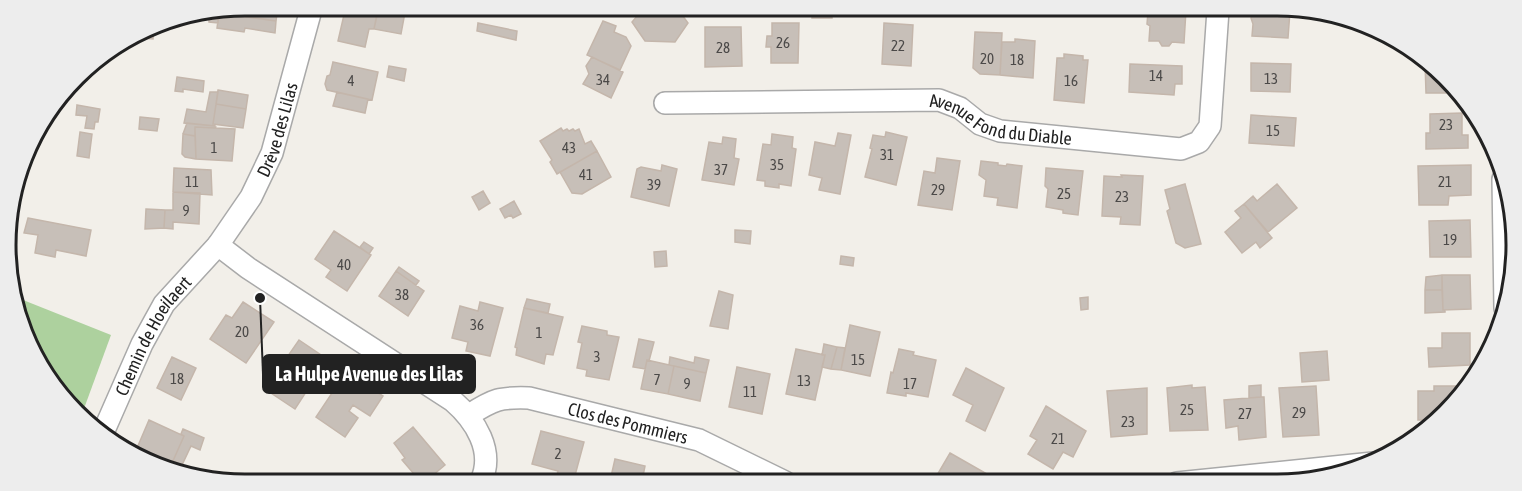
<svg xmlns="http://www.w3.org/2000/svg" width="1522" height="491" font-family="'Asap Condensed',sans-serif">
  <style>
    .forest { fill: #add19e }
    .building { fill: #c7bfb8; stroke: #c4b6ab; stroke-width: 1.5 }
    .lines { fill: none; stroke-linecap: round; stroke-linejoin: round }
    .street-casing { stroke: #a9a9a9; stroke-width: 24 }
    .street { stroke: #fff; stroke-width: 21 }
    .labels { text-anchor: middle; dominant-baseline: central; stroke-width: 5; stroke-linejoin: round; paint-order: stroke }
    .number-label { font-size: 15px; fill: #4b4948 }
    .street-label { font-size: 18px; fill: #222; stroke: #fff }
    .rim { fill: none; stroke: #222; stroke-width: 3 }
    .leader { fill: none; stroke: #222; stroke-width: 2 }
    .callout-dot { fill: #222; stroke: #fff; stroke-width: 2 }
    .callout { fill: #222; stroke: #222; stroke-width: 2 }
    .callout-label { font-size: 20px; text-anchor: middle; font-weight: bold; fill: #fff }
  </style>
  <rect width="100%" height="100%" fill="#f2efe9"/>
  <!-- forest -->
  <path class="forest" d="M13 296 111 335 82 414 47 379 14 307Z"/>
  <!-- building -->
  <path class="building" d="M247 6H278L276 21 245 16Z
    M247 6 245 16 221 13V11Z
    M346 6 378 9 374 29H369L365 47 338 41Z
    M367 7H402L399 16Z
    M402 7H406L401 34 374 29 378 11 399 16Z
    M634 8H677L688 23 675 42 645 41 632 22 638 15Z
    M812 8 832 9V18H812Z
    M1151 10H1186L1184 43 1172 42 1169 46H1162L1159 41H1149L1150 26 1147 24 1148 12Z
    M1254 10 1290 11 1288 38 1252 36 1253 24 1251 18Z
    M214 12 219 13 218 23 209 22V13Z
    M219 13 276 21 275 33 245 28 244 32 217 28Z
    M603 21 616 26 614 32 626 37 631 46 620 70 587 55Z
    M478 23 517 31 516 40 477 31Z
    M772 23H799L798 63H771V47H766L767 36H772Z
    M884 23 913 25 911 66 882 64Z
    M705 27H741L742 66 705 67Z
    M148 28H154L153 39 142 38 143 31Z
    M975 32 1002 33 1000 75 980 74 973 68Z
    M1015 39 1035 41 1033 78 1000 75 1002 42H1015Z
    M1064 54 1083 56V60H1088L1084 103 1054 100 1057 58H1064Z
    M592 57 623 72 611 98 583 84 589 74 586 66Z
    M333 62 378 72 372 100 327 90 325 84 327 76 330 75Z
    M1425 62 1456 93H1426Z
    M1251 63 1291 64 1290 92 1251 91Z
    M1130 64 1182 66V84H1175L1174 95 1129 92Z
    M389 66 406 69 404 81 387 77Z
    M177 77 204 81 203 92 183 89V92L175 91Z
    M218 90 248 95 246 109 216 104Z
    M210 92H218L213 124 215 126 184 123 187 109 206 112Z
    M337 92 368 99 365 113 333 106Z
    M216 104 246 109 243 128 213 124Z
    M77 105 100 109 98 122H95L94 129 85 128 87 116 76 115Z
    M1462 113V135H1468V148L1426 149V133H1430V114Z
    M1251 115 1296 118 1294 146 1249 143Z
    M140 117 159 119 157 131 139 129Z
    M187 123 215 126 216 128 195 127V136L183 134Z
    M195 127 235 129 232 161 196 159Z
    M561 128 563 131 567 129 569 131 573 129 575 131 579 129 585 144 591 141 597 151 557 174 550 162 552 160 540 141Z
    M80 132 92 134 89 158 77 156Z
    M886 132 907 137 896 185 865 177 872 149 870 148 873 135 885 137Z
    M838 133 851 135 840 194 819 190 822 178 809 175 815 142 835 146Z
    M183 134 195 136 196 159 185 157 182 154Z
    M772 134 793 137 792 148 796 149 791 186 779 184V188L765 186V181L757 180 763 144 771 145Z
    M723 137 736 139 734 158 739 159 734 185 702 180 709 142 722 144Z
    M597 151 611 177 582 194 572 193 560 172Z
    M937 158 960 161 952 210 918 205 924 171 935 173Z
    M981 161 998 163V165L1006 166 1007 164 1022 166 1017 208 997 205 998 198 984 196 986 180 979 175Z
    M662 165 677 169 669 206 631 197 637 169 641 167 661 171Z
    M1471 165V195L1449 196 1448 205H1419L1418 166Z
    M174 168 211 170 212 195 173 192Z
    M1046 168 1083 171 1078 215 1063 213V210L1046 207 1048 189 1045 186Z
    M1121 175 1143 176 1140 225 1120 224 1121 217 1102 216 1104 176 1122 177Z
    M1185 184 1201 244 1185 248 1176 243 1167 211 1170 209 1165 190Z
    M1277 184 1297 208 1268 232 1244 204 1253 196 1257 201Z
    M483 191 490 203 479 210 472 197Z
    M173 192 200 193 199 224 173 222V229L164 228 165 210H173Z
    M514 201 521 214 513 218 511 215 505 218 500 209Z
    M1244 204 1272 238 1260 248 1256 242 1242 253 1225 232 1241 218 1235 211Z
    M146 209 165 210 164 228 145 229Z
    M28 218 91 230 86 256 56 250 55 257 35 253 38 235 24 233Z
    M1470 220 1471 257H1430L1429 221Z
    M735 230 751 231 750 244 735 242Z
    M334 231 371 255 347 291 326 277 331 270 315 259Z
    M364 242 373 248 369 254 360 247Z
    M666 251 667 266 655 267 654 252Z
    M841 256 854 258 853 266 840 264Z
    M399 267 419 281 416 285 396 271Z
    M396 271 424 291 408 316 379 296Z
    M1442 275V290H1425L1426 277Z
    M1442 275H1470L1471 309 1443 310Z
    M1425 290H1442L1443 310H1445V312L1425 313Z
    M719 291 733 295 728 329 710 326Z
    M1088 297V309L1081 310 1080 298Z
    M527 299 550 304 548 313 524 308Z
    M243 302 274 322 246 363 210 339 226 315 232 318Z
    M480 302 503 308 490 356 466 351 468 342 452 338 460 306 478 311Z
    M524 308 563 317 553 355 546 354 544 364 516 355 517 348 515 347Z
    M850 325 880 332 870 376 841 370Z
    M582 326 607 331V335L619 337 609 380 586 376 587 370 577 368 582 343 578 342Z
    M1442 333H1470V365L1429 367 1428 348H1442Z
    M639 339 654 342 649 361 647 360 645 369 633 367Z
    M299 340 330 361 320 377 317 375 295 409 265 389Z
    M824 344 837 347 831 369 822 367 825 355H822Z
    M837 347 845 348 841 370 831 369Z
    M796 349 825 355 815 400 786 394Z
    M899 349 914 352 913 355 936 360 928 397 906 393V396L887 393 891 372 893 373Z
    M1327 351 1329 380 1302 382 1300 353Z
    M172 357 196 368 181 400 157 388Z
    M670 357 694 363 695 357 709 360 706 373 669 365Z
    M647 360 674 366 668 394 641 389Z
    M674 366 706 373 700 401 668 394Z
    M737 367 770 374 762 414 729 407Z
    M966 368 1004 388 985 431 966 421 973 405 953 395Z
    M346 372 383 396 370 416 353 405 349 411 358 418 345 437 316 417Z
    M1192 385V388L1205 387 1208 430 1170 431 1167 388Z
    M1261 385V397L1249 398V386Z
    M1316 386 1319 435 1283 437 1279 388Z
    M1434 386H1468L1446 415 1438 420H1418V391H1434Z
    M1147 388V434L1111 437 1107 391Z
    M1261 397H1264L1266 437 1239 440 1238 426 1226 428 1224 400Z
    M1046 406 1086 431 1073 457 1063 452 1053 469 1028 454 1037 440 1030 436Z
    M149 420 184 436 172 463 137 448Z
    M413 427 445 465 426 481H420L402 460 405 458 394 443Z
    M183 429 204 438 200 450 191 446 182 465 173 461 184 436 181 434Z
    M541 431 584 442 574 479 557 475 558 471 532 464Z
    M950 453 987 474 982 482H933Z
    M615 459 645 466 642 481H610Z
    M673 477 690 481H672Z"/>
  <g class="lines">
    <!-- street casing -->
    <g class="street-casing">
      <g id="street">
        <path id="s1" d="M665 103 939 100 960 108 980 124 1000 131 1181 149 1199 142 1210 126 1218 10"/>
        <path d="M1503 179 1505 308"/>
        <path d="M218 245 248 268 453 401C475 420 495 451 481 481"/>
        <path id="s2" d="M469 415C494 399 500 397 529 398L699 440 785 482"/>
        <path id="s3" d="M102 435 142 344 164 304 218 245 251 197 272 153 312 6"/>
        <path d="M1177 483 1373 463"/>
      </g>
    </g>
    <!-- street -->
    <use href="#street" class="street"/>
  </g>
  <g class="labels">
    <!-- number labels -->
    <g class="number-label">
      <text x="783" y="42">26</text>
      <text x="898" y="45">22</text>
      <text x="723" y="47">28</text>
      <text x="987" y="58">20</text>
      <text x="1017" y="59">18</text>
      <text x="1156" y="75">14</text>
      <text x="1271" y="78">13</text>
      <text x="603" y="79">34</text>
      <text x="351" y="80">4</text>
      <text x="1071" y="80">16</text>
      <text x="1446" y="124">23</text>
      <text x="1273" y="130">15</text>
      <text x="214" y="147">1</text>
      <text x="569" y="147">43</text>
      <text x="887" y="154">31</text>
      <text x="777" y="164">35</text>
      <text x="721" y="169">37</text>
      <text x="586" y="174">41</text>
      <text x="192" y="181">11</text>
      <text x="1445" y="181">21</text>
      <text x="654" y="184">39</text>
      <text x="938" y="189">29</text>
      <text x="1064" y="193">25</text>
      <text x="1122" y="196">23</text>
      <text x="186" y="210">9</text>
      <text x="1450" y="239">19</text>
      <text x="344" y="264">40</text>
      <text x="402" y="294">38</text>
      <text x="477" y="324">36</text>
      <text x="242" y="331">20</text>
      <text x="539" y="332">1</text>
      <text x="597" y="356">3</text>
      <text x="858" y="359">15</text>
      <text x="177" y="378">18</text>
      <text x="657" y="379">7</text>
      <text x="804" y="380">13</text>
      <text x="687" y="383">9</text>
      <text x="910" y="383">17</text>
      <text x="750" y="391">11</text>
      <text x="1187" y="409">25</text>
      <text x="1299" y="412">29</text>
      <text x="1245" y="413">27</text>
      <text x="1128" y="421">23</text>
      <text x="1058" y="438">21</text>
      <text x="558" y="453">2</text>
    </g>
    <!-- street labels -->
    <g class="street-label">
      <text stroke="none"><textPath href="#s1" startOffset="340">Avenue Fond du Diable</textPath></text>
      <text stroke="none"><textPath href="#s3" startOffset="356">Drève des Lilas</textPath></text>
      <text stroke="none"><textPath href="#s3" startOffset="112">Chemin de Hoeilaert</textPath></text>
      <text stroke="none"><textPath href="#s2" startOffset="166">Clos des Pommiers</textPath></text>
    </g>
  </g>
  <!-- crop -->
  <path d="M0 0H1522V491H0ZM245 16H1277A229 229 0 0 1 1506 245V245A229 229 0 0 1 1277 474H245A229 229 0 0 1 16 245V245A229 229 0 0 1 245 16Z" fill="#ededed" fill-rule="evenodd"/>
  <path class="rim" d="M245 16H1277A229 229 0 0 1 1506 245V245A229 229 0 0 1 1277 474H245A229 229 0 0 1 16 245V245A229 229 0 0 1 245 16Z"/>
  <!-- callouts -->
  <path class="leader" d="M260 298L263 374"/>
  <circle class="callout-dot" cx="260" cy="298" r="6"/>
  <rect class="callout" x="263" y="355" width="212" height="38" rx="6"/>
  <g class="callout-label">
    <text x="369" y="381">La Hulpe Avenue des Lilas</text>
  </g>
</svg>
